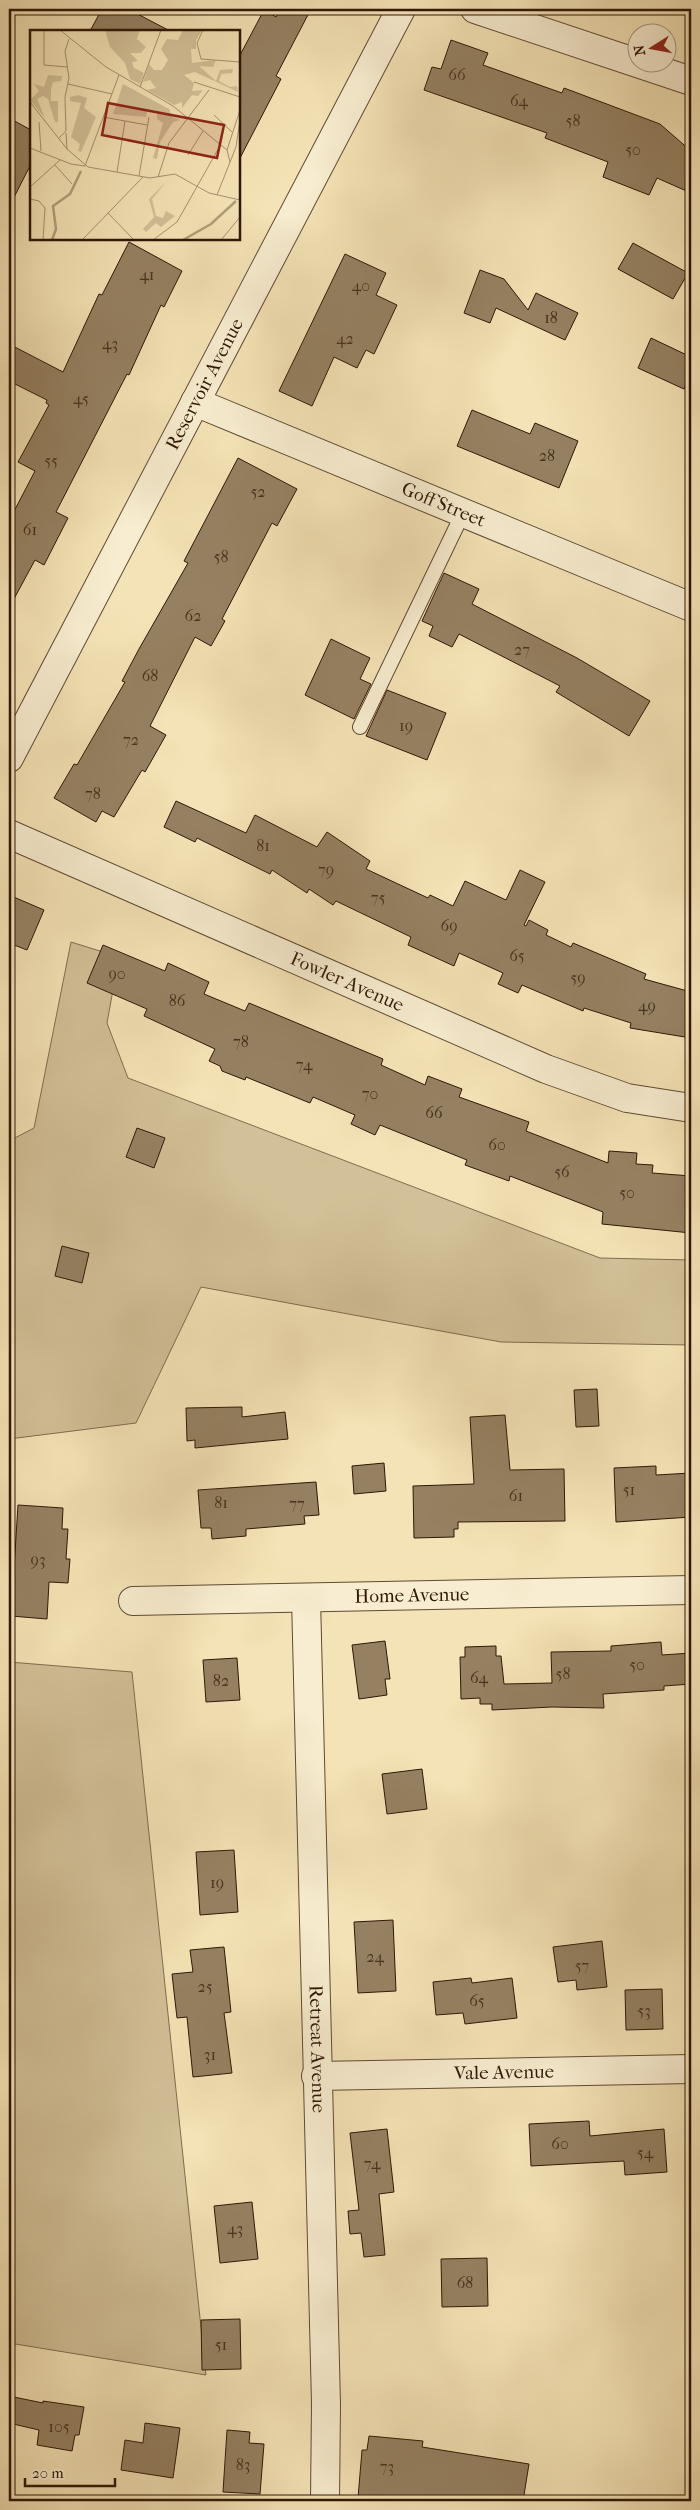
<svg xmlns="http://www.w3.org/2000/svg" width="700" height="2510" font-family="'IM FELL French Canon',serif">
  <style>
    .green { fill: #d2c098; stroke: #806c50 }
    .building { fill: #958162; stroke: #2e1707 }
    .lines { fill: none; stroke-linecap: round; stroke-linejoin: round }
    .lane-casing { stroke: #604a33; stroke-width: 16 }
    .street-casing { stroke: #604a33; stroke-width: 30 }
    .lane { stroke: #f8edd0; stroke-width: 14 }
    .street { stroke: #f8edd0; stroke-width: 28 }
    .labels { text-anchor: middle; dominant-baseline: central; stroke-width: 4; stroke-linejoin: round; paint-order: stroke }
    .number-label { font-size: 16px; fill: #48321e }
    .street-label { font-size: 19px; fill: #2e1707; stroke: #f8edd0 }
    .inset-river { fill: none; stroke: #b19e7a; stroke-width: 2.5 }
    .inset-road { fill: none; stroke: #a59170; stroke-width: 1 }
    .view { fill: #8f2418; fill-opacity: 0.15; stroke: #8f2418; stroke-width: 2.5 }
    .inset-edge { fill: none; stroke: #2e1707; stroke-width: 2.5 }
  </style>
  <rect width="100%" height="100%" fill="#f4e3b6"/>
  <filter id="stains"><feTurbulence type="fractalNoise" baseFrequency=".004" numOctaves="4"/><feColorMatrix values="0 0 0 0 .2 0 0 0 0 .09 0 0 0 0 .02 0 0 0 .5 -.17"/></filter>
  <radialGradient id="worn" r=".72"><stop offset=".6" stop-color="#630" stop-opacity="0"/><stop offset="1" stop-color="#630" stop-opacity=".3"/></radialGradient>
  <!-- green -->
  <path class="green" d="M71 942 119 957 107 1023 128 1078 600 1258 691 1260V1345L501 1342 201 1287 136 1423 9 1439V1141L34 1128Z
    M9 1662 132 1672 206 2375 9 2343Z"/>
  <!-- building -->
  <path class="building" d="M102 9H128L170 31H90Z
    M281 9H311L276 76 281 79 239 160V57L264 10 276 17Z
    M451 40 488 53 483 65 562 93 564 88 660 124 691 151V193L657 178 649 195 603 177 608 162 545 138 547 133 424 90 432 67 441 69Z
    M9 118 31 130V164L9 207Z
    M129 242 182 271 164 307 161 305 129 375 127 374 56 512 68 518 44 565 35 560 9 608V521L35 471 18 462 49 405 46 403 47 400 9 381V344L63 372 99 294 102 295Z
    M633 243 688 273 673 299 618 269Z
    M345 254 386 273 376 295 397 305 374 354 366 350 357 368 334 357 312 406 279 391Z
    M480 270 504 279 528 310 536 293 578 313 565 340 496 308 490 323 464 313Z
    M651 338 691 357V374L684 389 638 368Z
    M472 410 530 434 535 423 578 441 559 488 457 446Z
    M238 458 297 489 277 526 272 523 222 619 225 621 211 646 195 637 150 726 166 735 145 772 142 770 114 817 102 811 96 822 54 798 74 764 77 765 125 682 122 681 139 649 188 563 184 561Z
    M444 573 479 589 472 604 577 658 650 701 629 736 556 692 560 686 459 634 452 647 429 636 433 626 422 621Z
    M331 639 370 658 360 679 371 684 354 719 305 695Z
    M387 690 446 713 427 760 366 736Z
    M176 801 246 833 255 815 317 847 327 832 370 861 366 869 428 898 430 895 453 906 465 881 506 900 520 870 545 882 524 925 526 926 529 920 548 930 546 935 571 947 573 943 646 974 644 979 691 992V1038L630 1028 631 1023 584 1008 583 1011 522 985 518 993 498 984 503 973 459 953 454 966 408 945 411 937 336 901 333 905 309 889 307 893 272 870 270 874 197 838 195 842 164 827Z
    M9 895 44 910 27 950 9 943Z
    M103 945 165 971 168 963 209 982 204 994 245 1011 249 1003 383 1059 381 1065 425 1085 428 1076 462 1089 459 1097 529 1122 526 1131 608 1163 609 1151 637 1153 636 1164 653 1165 652 1173 691 1176V1233L602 1224 603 1212 510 1176 509 1181 465 1165 467 1160 380 1125 375 1135 351 1124 355 1115 313 1097 310 1103 246 1077 245 1080 222 1071 220 1066 209 1061 215 1049 144 1016 147 1009 87 983Z
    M137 1128 165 1138 154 1168 126 1157Z
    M62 1246 89 1253 82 1283 55 1276Z
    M597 1389 599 1426 576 1427 574 1390Z
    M242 1407V1417L285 1412 288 1439 195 1448V1440L187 1441 186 1408Z
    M505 1415 510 1470 564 1469 565 1521 458 1522V1529H454V1537L414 1538 413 1486 474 1484 470 1417Z
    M384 1463 386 1491 354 1494 352 1466Z
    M656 1466V1475L691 1473V1517L616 1522 614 1468Z
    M316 1482 319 1515 304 1516 305 1524 246 1529V1536L212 1539 211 1528H201L198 1490Z
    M18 1505 63 1508 62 1529H68L66 1559H70L68 1583 49 1582 47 1619 11 1616Z
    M385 1641 390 1679H385L387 1695 359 1699 352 1645Z
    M661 1642 662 1655 691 1653V1684L664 1686V1690L603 1694 604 1708 552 1707 492 1710V1704H480V1698L461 1699 460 1657H465V1647L496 1646V1656H501L504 1684 552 1683 551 1652 611 1651V1646Z
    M237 1658 240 1700 206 1702 203 1660Z
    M422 1769 427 1809 387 1814 382 1774Z
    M234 1850 238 1912 200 1915 196 1852Z
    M393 1920 396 1991 358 1993 354 1922Z
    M602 1941 607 1987 577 1990 576 1980 558 1982 553 1947Z
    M224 1947 231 2012 224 2013 232 2073 193 2077 187 2017 177 2018 172 1974 193 1972 190 1950Z
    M471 1978 472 1983 512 1978 517 2018 465 2024 463 2013 436 2015 433 1982Z
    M662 1989 663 2029 626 2030 625 1990Z
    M589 2121 590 2136 664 2129 667 2172 625 2175 624 2161 531 2166 529 2124Z
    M387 2129 394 2192 379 2194 385 2255 364 2257 361 2233 350 2234 348 2211 359 2210 350 2133Z
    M252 2202 258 2259 220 2263 214 2206Z
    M487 2258 488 2306 442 2307 441 2259Z
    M240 2319 241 2369 202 2370 201 2320Z
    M9 2396 43 2403V2401L84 2407 79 2435H75L72 2451 37 2445 39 2430 9 2423Z
    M145 2423 180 2428 173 2478 121 2470 125 2440 143 2443Z
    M227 2430 250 2432 249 2443 264 2444 260 2494 223 2492Z
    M369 2436 423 2441 422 2447 529 2464 523 2501H394L358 2498 362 2450H367Z"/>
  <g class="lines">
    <!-- lane casing -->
    <g class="lane-casing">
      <path id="lane" d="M360 727 463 513"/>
    </g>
    <!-- street casing -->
    <g class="street-casing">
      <g id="street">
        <path d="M475 9 691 81"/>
        <path id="s1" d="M195 402 691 607"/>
        <path id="s2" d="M9 758 401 9"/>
        <path id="s3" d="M9 834 546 1069 627 1098 691 1108"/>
        <path id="s4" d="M306 1598 326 2404 325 2501"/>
        <path id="s5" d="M133 1601 691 1590"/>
        <path id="s6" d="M316 2076 691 2069"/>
      </g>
    </g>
    <!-- lane -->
    <use href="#lane" class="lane"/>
    <!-- street -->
    <use href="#street" class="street"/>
  </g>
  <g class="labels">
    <!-- number labels -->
    <g class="number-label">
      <text x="457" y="74">66</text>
      <text x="519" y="100">64</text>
      <text x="573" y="120">58</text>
      <text x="633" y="149">50</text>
      <text x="147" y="274">41</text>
      <text x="361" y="285">40</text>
      <text x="551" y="317">18</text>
      <text x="345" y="338">42</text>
      <text x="110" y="343">43</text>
      <text x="81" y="398">45</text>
      <text x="547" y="455">28</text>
      <text x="51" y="460">55</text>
      <text x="258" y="491">52</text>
      <text x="30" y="529">61</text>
      <text x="221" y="556">58</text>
      <text x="193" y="615">62</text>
      <text x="522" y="649">27</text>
      <text x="150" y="675">68</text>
      <text x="406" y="725">19</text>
      <text x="131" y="739">72</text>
      <text x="93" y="793">78</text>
      <text x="263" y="845">81</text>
      <text x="326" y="869">79</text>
      <text x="378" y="897">75</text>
      <text x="449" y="925">69</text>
      <text x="517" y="955">65</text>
      <text x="117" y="973">90</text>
      <text x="578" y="977">59</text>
      <text x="177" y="1000">86</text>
      <text x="647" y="1005">49</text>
      <text x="241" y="1041">78</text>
      <text x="304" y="1064">74</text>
      <text x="370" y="1093">70</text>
      <text x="434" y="1112">66</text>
      <text x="497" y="1144">60</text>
      <text x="562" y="1171">56</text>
      <text x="627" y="1192">50</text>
      <text x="629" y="1489">51</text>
      <text x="516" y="1495">61</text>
      <text x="221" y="1502">81</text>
      <text x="297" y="1503">77</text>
      <text x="38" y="1559">93</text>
      <text x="637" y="1664">50</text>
      <text x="563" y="1673">58</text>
      <text x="479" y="1677">64</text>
      <text x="221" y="1680">82</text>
      <text x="217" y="1882">19</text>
      <text x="375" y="1956">24</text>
      <text x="582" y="1965">57</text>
      <text x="205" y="1986">25</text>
      <text x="477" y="2000">65</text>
      <text x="644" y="2010">53</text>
      <text x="210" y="2054">31</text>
      <text x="560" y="2143">60</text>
      <text x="645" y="2152">54</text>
      <text x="372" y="2163">74</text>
      <text x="235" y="2228">43</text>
      <text x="465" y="2282">68</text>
      <text x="221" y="2344">51</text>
      <text x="59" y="2426">105</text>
      <text x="243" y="2464">83</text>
      <text x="387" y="2466">73</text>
    </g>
    <!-- street labels -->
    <g class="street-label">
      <text stroke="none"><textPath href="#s2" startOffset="422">Reservoir Avenue</textPath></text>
      <text stroke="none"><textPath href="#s1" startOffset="269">Goff Street</textPath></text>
      <text stroke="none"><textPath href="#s3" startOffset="369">Fowler Avenue</textPath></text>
      <text stroke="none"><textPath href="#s5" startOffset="279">Home Avenue</textPath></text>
      <text stroke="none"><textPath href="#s4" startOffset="451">Retreat Avenue</textPath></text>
      <text stroke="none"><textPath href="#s6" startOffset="188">Vale Avenue</textPath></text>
    </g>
  </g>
  <!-- overview -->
  <g transform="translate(30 30)">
    <rect width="210" height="210" fill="#f4e3b6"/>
    <path d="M75 0H110L107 9 116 17 111 23H100L108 31 102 32 104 38 114 43 110 54 100 49 95 33 80 17ZM153 0H172L166 10V19H161L162 33 186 30 183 37 169 36 186 51 190 40 203 39 202 43 191 44 189 51 200 57 207 56 208 62 165 42 154 45 164 53 162 61 173 60 168 66 162 65 152 78V72L144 75 117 60 126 58 120 50 113 52 119 34 124 40H132L138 30 131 19 137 9 148 10ZM18 45 32 46 31 51 23 52 21 59V71H28V92H25L18 69 13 66 7 69 15 88 0 70 9 61 4 54 14 57ZM93 54 139 79 142 87 150 90 143 92 130 112 127 129 123 128 133 93 127 89V83L117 81 116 87 83 84ZM48 65 57 68 54 78 66 87 51 122 48 121 50 114 41 107 51 73 40 71V67ZM136 152 122 169 126 186 133 188 136 181 145 186 131 197 126 193 116 202 113 199 124 187 119 169Z" fill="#d2c098"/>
    <path class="inset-river" d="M22 210 26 199 23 176 40 164 51 141M153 210 181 194 206 171"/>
    <path class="inset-road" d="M14 0V35L37 37M30 0 76 37 143 76 197 120M173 0 167 13 171 29 210 32M210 21V55M164 52 210 67M38 54 82 64M110 57 131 0M0 72 37 119 58 137 120 148 145 144 179 163 210 170M184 85 202 102M73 87 117 95M9 92 11 121M36 103 37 119M29 108 36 101 35 67 39 48 35 21 39 9M0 118 41 134 55 136 89 45M158 125 173 101M200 132 197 120 210 80M25 135 42 154M87 142 95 91M109 146 119 87M128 147 139 113 179 60M0 157 30 130M187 165 206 117 210 90M0 169 9 171 15 178 13 210M78 183 104 210M52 210 113 147M123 210 147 192 191 114M191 210 210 187"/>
    <path class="view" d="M78 73 194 95 187 128 72 105Z"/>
    <rect width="210" height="210" class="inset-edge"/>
  </g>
  <!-- margin -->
  <rect width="700" height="2510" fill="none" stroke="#f4e3b6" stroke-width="30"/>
  <rect x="10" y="10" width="680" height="2490" fill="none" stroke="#2e1707" stroke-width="2.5"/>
  <rect x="15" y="15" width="670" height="2480" fill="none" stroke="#2e1707"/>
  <!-- north arrow -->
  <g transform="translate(652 48) rotate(259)"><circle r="24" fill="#f8edd0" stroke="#a79780"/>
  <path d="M0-4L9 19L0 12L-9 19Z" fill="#8f2418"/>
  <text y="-8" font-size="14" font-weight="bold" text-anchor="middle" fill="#2e1707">N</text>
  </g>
  <!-- scale -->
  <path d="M25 2478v8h90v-8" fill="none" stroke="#2e1707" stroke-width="2.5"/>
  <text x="32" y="2478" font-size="15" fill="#2e1707" stroke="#f8edd0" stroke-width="4" paint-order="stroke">20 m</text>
  <rect width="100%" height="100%" filter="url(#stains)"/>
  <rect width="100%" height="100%" fill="url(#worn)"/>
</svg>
